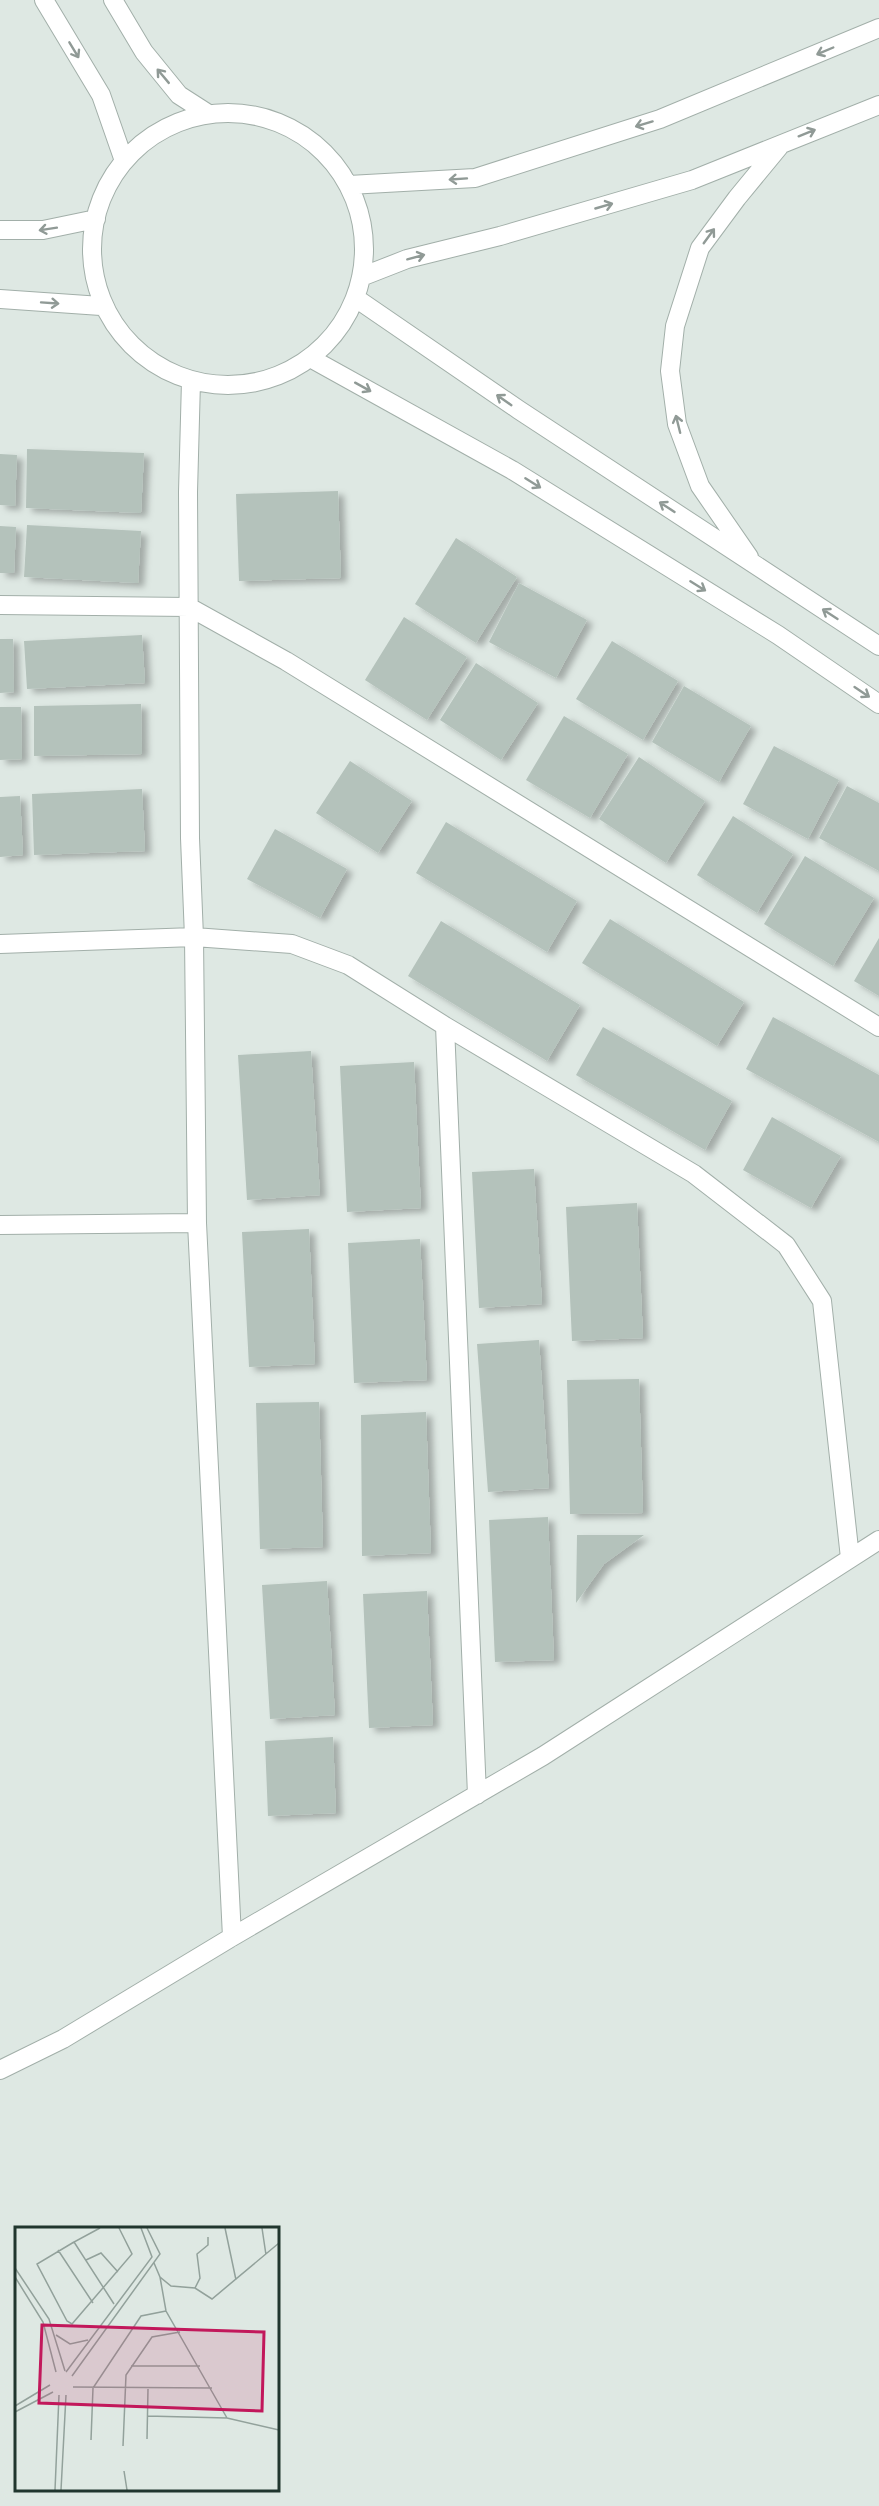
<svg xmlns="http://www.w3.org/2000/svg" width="879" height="2506" font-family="'DejaVu Sans',sans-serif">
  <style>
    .building { fill: #b4c2bb; filter: url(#shadow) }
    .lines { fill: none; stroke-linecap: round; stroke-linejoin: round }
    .minor-casing { stroke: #a2afa9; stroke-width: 20 }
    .minor { stroke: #fff; stroke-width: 18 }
    .oneway { stroke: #909a96 }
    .inset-road { fill: none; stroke: #92a19b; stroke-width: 1.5 }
    .view { fill: #c2185b; fill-opacity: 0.15; stroke: #c2185b; stroke-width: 3 }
    .inset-edge { fill: none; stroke: #21362e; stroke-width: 3 }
  </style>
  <defs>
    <filter id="shadow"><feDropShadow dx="6" dy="4" stdDeviation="3" flood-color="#0004"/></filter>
  </defs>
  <rect width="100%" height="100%" fill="#dee8e3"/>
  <!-- building -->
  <path class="building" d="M27 449 144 453 141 513 26 508Z
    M0 454 17 455 15 506 0 505Z
    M338 491 341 578 239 581 236 494Z
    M27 525 141 531 138 583 24 577Z
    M0 526 16 527 14 573H0Z
    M456 538 517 577 476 643 415 604Z
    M519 583 587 620 556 678 489 642Z
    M404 617 467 657 427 720 365 680Z
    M142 635 145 683 27 689 24 641Z
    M0 639H13L14 692 0 693Z
    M612 641 678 681 643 740 576 699Z
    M476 663 538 703 501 760 440 720Z
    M684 686 751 726 719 782 652 742Z
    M141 704 142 754 34 756V706Z
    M0 707H21L22 759 0 760Z
    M564 716 628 754 590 818 526 780Z
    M774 746 839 780 808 839 743 804Z
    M639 757 705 801 666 863 599 819Z
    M350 761 412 801 378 853 316 813Z
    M847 786 879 803V871L819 838Z
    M142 789 145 851 34 855 32 794Z
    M20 796 23 855 0 857V797Z
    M733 816 793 854 757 913 697 875Z
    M446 822 577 901 547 952 416 873Z
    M275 829 347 869 320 918 247 879Z
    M805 856 874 898 833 966 764 924Z
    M610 919 744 1002 717 1046 582 963Z
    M441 921 580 1005 547 1061 408 976Z
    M879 938V996L854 981Z
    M773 1017 879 1075V1142L746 1069Z
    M603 1027 732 1101 705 1150 576 1075Z
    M311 1051 320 1195 247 1200 238 1055Z
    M414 1062 421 1208 347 1212 340 1066Z
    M772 1117 841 1156 811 1208 743 1170Z
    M534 1169 542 1304 479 1308 472 1172Z
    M637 1203 643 1338 572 1341 566 1207Z
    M309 1229 315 1364 249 1367 242 1232Z
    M420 1239 427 1380 354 1383 348 1243Z
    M539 1340 549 1488 488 1492 477 1344Z
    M639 1379 643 1513 570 1514 567 1380Z
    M319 1402 323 1547 260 1549 256 1403Z
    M426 1412 431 1553 362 1556 361 1415Z
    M548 1517 554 1660 495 1662 489 1520Z
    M577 1535H644L604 1564 576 1603Z
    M327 1581 335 1715 270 1719 262 1585Z
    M427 1591 433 1725 369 1728 363 1594Z
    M333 1737 336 1813 268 1816 265 1741Z"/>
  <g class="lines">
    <!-- minor casing -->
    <g class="minor-casing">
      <path id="minor" d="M44 0 101 95 123 158
        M113 0 144 52 179 95 207 113
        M92 249a136 136 0 1 1 272 0a136 136 0 1 1-272 0Z
        M349 185 475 178 660 119 879 28
        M0 230H43L96 219
        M361 277 407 259 500 236 692 180 879 105
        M0 299 101 306
        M357 299 519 410 879 646
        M312 359 512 470 778 635 879 704
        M191 381 188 492 190 838 194 937 197 1223 232 1937
        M749 557 700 486 677 424 670 371 675 326 700 248 737 198 779 147
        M0 605 189 607 286 661 879 1027
        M0 944 194 937 292 944 348 965 445 1026 694 1174 786 1245 822 1301 850 1558
        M445 1026 477 1795
        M0 1225 197 1223
        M0 2070 63 2039 232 1937 543 1756 879 1540"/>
    </g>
    <!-- minor -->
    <use href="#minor" class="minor"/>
  </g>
  <!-- one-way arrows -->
  <defs><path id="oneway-shaft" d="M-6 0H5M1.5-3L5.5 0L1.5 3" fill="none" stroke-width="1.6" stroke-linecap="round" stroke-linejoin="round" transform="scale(1.5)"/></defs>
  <g class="oneway">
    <use href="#oneway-shaft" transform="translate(74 50) rotate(59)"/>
    <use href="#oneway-shaft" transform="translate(825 51) rotate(157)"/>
    <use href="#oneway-shaft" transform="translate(163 76) rotate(-130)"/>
    <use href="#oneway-shaft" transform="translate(644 124) rotate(163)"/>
    <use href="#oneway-shaft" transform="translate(807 133) rotate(-22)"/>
    <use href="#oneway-shaft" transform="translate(458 179) rotate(176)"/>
    <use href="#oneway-shaft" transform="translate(604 206) rotate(-16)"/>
    <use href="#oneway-shaft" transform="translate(48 229) rotate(171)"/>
    <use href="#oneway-shaft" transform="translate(709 236) rotate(-54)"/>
    <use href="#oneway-shaft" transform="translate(416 257) rotate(-15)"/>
    <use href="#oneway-shaft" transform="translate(50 303) rotate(4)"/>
    <use href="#oneway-shaft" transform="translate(363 387) rotate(29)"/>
    <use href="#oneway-shaft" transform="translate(504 400) rotate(-145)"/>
    <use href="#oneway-shaft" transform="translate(678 424) rotate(-104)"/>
    <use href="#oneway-shaft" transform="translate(533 483) rotate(32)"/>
    <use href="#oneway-shaft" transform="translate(667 507) rotate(-147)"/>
    <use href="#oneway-shaft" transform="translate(698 586) rotate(32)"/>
    <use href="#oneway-shaft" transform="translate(830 614) rotate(-147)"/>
    <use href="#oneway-shaft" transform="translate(862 692) rotate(34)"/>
  </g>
  <!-- overview -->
  <g transform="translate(15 2227)">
    <rect width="264" height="264" fill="#dee8e3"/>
    <path class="inset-road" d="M85 1 59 15 99 77M210 1 221 53M247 1 251 28M59 15 22 37 52 94 57 97 117 27 104 1M43 23 78 76M71 33 86 26 103 45M139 36 145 50 156 59 180 61 197 72 264 16M0 41 34 92 50 144M0 50 28 95 41 145M145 50 151 84 212 191M180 61 185 51 182 27 193 18V10M41 108 55 117 73 113M116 139H185M51 145 137 30 126 1M57 149 145 27 132 1M58 160 197 161M0 179 35 158M0 185 38 165M132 189 212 191 264 203M132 212 133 162M76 213 78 161 126 89 151 84M108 219 111 148 137 110 165 105M109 244 112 263M40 263 44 168M46 263 51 168"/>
    <path class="view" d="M27 98 249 105 247 184 24 176Z"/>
    <rect width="264" height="264" class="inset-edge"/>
  </g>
</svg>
